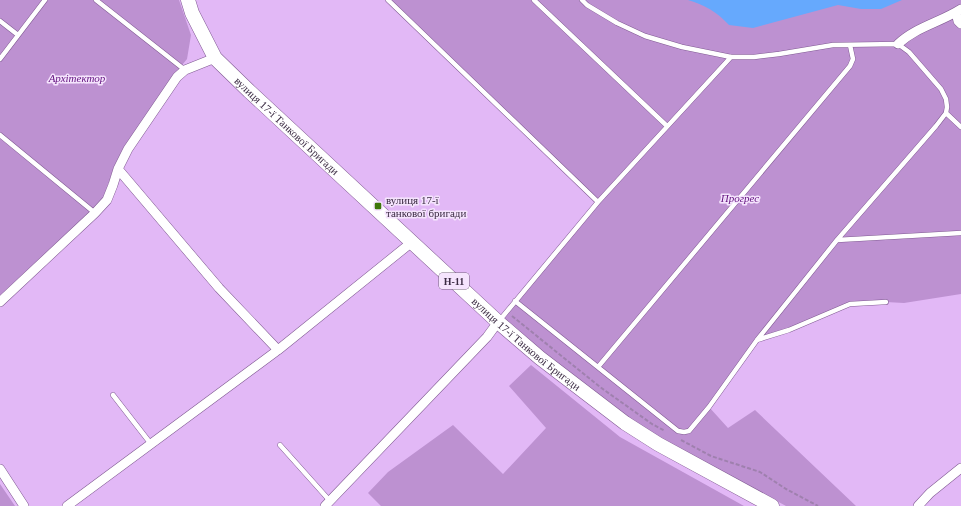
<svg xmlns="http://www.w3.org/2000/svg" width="961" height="506" font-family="Georgia,serif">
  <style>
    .green { fill: #bd91d1 }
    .water { fill: #66a9fd }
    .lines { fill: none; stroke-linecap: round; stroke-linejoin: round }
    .lane-casing { stroke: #815b93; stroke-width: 5.5 }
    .street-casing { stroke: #815b93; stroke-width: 10 }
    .primary-casing { stroke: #815b93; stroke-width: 15 }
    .path { stroke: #9f80ae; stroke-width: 2; stroke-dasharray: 4 2; stroke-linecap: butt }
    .lane { stroke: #fff; stroke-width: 4.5 }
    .street { stroke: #fff; stroke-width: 9 }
    .primary { stroke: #fff; stroke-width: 14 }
    .poi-dot { fill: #3e770a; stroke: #f5e4fd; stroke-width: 1.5 }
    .labels { text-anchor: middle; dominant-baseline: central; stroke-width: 3; stroke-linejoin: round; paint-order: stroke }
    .shield { fill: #f5e4fd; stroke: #73627b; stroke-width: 1 }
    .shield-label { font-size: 10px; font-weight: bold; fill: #3b2b43 }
    .park-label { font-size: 11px; font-style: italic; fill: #62117f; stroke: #f5e4fd }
    .street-label { font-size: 11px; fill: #3b2b43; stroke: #f5e4fd }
    .poi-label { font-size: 11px; fill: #3b2b43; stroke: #f5e4fd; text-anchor: start }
  </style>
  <rect width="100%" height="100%" fill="#e2b8f6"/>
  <!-- green -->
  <path class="green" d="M0 0H179L191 35 187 59 174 75 124 147 114 167 104 196 95 208 0 297Z
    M388 0H961V294L904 303 886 302 850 304 757 340 709 407 728 428 755 410 856 506H786L662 439 629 419 509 327 505 318 515 305V301L598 201Z
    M531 365 620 437 744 506H381L368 493 388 472 453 425 503 474 546 428 509 386Z
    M0 484 15 506H0Z"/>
  <!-- water -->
  <path class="water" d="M688 0H902L881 9H861L838 5 753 28 729 25C717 12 705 5 688 0Z"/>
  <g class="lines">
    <!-- lane casing -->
    <g class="lane-casing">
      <path id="lane" d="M96 0 185 70
        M388 0 598 202
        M534 0 667 126
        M0 21 18 35
        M0 59 45 0
        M946 113 961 127
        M0 135 95 213
        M837 240 961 233
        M515 301 678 431 684 432 689 431 709 407 757 340 837 240 936 126 946 113 947 107 946 99 941 89 909 52 898 44 833 45 779 54 754 57H731L682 47 645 36 617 23 587 5 582 0
        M499 321 598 202 731 57
        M757 340 789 330 850 304 886 302
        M598 367 850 66 853 59 850 45
        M113 395 151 444
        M280 445 330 501"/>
    </g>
    <!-- street casing -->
    <g class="street-casing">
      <path id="street" d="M956 12 958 21 961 24
        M898 44C916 27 941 22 961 9
        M118 169 219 288 278 350
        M0 302 95 213 107 200 113 185 118 169 128 149 177 77 185 70 215 58
        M0 469 24 506
        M67 506 278 350 412 242
        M325 506 487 337 498 322
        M918 506 930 493 961 468"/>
    </g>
    <!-- primary casing -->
    <g class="primary-casing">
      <g id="primary">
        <path id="s1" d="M188 0 192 13 215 58 249 91 498 322 540 358 625 423 658 444 772 506"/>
      </g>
    </g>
    <!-- path -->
    <path class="path" d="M512 316 600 387 652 424 665 431
      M681 440 711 456 760 472 786 489 818 506"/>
    <!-- lane -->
    <use href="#lane" class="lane"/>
    <!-- street -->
    <use href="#street" class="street"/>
    <!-- primary -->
    <use href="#primary" class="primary"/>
  </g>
  <!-- markers -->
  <rect class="poi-dot" x="374" y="202" width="8" height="8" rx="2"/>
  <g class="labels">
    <!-- shield labels -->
    <rect class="shield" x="439" y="273" width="30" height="16" rx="3"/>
    <g class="shield-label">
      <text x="454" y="281">Н-11</text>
    </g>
    <!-- park labels -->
    <g class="park-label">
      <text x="77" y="78">Архітектор</text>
      <text x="740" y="198">Прогрес</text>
    </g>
    <!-- street labels -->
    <g class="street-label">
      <text stroke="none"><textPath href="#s1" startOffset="163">вулиця 17-ї Танкової Бригади</textPath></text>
      <text stroke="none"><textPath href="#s1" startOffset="487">вулиця 17-ї Танкової Бригади</textPath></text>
    </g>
    <!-- poi labels -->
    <g class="poi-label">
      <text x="386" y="200">вулиця 17-ї<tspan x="386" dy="13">танкової бригади</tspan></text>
    </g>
  </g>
</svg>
